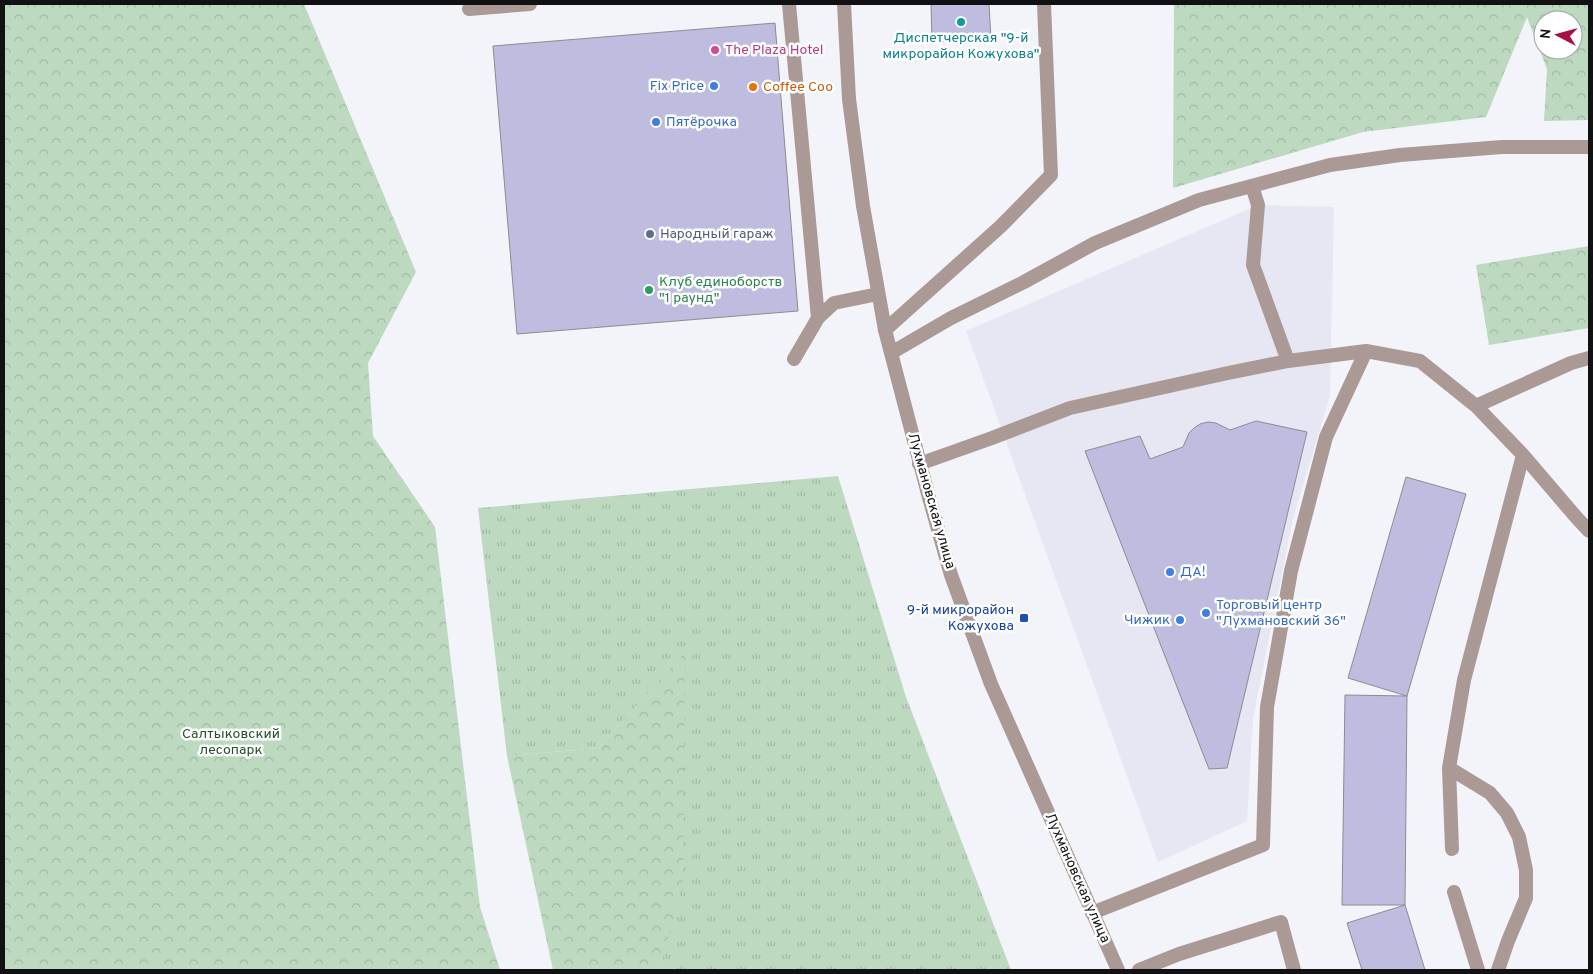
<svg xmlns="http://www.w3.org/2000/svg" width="1593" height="974" font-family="Overpass,sans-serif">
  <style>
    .built { fill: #e7e7f4 }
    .grass { fill: url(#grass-tufts) }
    .forest { fill: url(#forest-crowns); fill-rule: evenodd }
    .building { fill: #bfbddf; stroke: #8b8b92 }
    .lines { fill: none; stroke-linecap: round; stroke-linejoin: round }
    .service { stroke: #ab9995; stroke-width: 14 }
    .minor { stroke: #ab9995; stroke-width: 14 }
    .culture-dot { fill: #0f9aa8; stroke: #fff; stroke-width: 2 }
    .hotel-dot { fill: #d1479c; stroke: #fff; stroke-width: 2 }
    .shop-dot { fill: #3f7fe0; stroke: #fff; stroke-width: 2 }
    .food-dot { fill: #e8710a; stroke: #fff; stroke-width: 2 }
    .service-dot { fill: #5c6f8a; stroke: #fff; stroke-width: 2 }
    .leisure-dot { fill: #2e9e5b; stroke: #fff; stroke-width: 2 }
    .transit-dot { fill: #1a4fb4; stroke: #fff; stroke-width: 2 }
    .labels { text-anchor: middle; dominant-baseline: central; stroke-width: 5; stroke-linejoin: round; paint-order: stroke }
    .culture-label { font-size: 14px; fill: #0d838f; stroke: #fff }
    .hotel-label { font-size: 14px; fill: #b23c85; stroke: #fff; text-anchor: start }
    .shop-label { font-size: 14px; fill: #366cbe; stroke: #fff; text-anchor: start }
    .food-label { font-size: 14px; fill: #c56008; stroke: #fff; text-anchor: start }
    .service-label { font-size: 14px; fill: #4e5e75; stroke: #fff; text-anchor: start }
    .leisure-label { font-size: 14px; fill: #27864d; stroke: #fff; text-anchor: start }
    .street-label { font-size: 14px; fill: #111114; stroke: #fff }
    .transit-label { font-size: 14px; fill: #164399; stroke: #fff; text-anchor: end }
    .park-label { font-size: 14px; fill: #23502c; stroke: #fff }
  </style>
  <defs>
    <pattern id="grass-tufts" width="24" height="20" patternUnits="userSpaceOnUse" patternTransform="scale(1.25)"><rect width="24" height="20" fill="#bdd9c0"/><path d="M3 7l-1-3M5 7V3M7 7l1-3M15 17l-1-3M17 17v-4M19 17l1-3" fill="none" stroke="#a1b9a4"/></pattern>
    <pattern id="forest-crowns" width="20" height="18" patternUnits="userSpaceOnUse" patternTransform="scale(1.25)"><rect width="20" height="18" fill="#bdd9c0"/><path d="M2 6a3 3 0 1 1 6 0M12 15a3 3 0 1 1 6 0" fill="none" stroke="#a1b9a4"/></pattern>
  </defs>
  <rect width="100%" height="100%" fill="#f3f3fa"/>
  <!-- built -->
  <path class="built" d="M1258 205 1334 207 1330 396 1293 519 1253 718 1247 821 1158 862 966 331Z"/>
  <!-- grass -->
  <path class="grass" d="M838 476 906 697 1011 970H660L685 653 598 748 507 756 478 508Z"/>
  <!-- forest -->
  <path class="forest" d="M4 4H304L416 272 368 363 373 436 435 527 480 907 500 970H4Z
    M1174 4H1589V120L1544 121 1547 69 1527 17 1486 117 1363 132 1173 188ZM1543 20H1573V50H1543Z
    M1589 246V328L1489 345 1476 265Z
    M685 652 683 880 660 970H553L507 756 598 748Z"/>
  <!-- building -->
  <path class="building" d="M931 4H989L991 40 932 42Z
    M775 23 798 311 517 334 493 46Z
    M1256 421 1307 432 1227 768 1209 769 1085 451 1140 436 1150 459 1183 447 1189 433 1194 428 1200 424 1208 422 1216 423 1230 430Z
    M1406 477 1466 494 1407 696 1348 678Z
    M1345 695 1407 696 1405 905H1342Z
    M1405 905 1425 970H1362L1347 923Z"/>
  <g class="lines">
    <!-- service -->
    <path class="service" d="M789 4 818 318
      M469 9 530 4
      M885 330 1001 226 1051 175 1044 4
      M794 359 818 318 834 303 878 294
      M1476 406 1571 363 1589 358
      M919 464 992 438 1070 408 1228 373 1288 361 1366 351 1420 361 1476 406 1523 455 1576 517 1589 531
      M1449 768 1490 793 1507 813 1519 837 1526 870V898L1508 941 1498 970
      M1452 849 1449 768 1464 680 1523 455
      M1454 892 1478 970
      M1092 913 1263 845 1267 707 1291 571 1326 437 1366 351
      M1139 970 1179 954 1281 922 1294 970"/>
    <!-- minor -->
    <path class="minor" d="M844 4 849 99 863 206 885 330 928 494 951 575 991 684 1118 970
      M1252 186 1258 205 1253 265 1288 361
      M891 353 951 318 1024 282 1095 243 1199 200 1330 165 1400 155 1502 147H1589"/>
  </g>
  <!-- markers -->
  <circle class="culture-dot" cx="961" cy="22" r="5"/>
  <circle class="hotel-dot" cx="715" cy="50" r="5"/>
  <g class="shop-dot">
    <circle cx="714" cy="86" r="5"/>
    <circle cx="656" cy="122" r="5"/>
    <circle cx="1170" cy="572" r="5"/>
    <circle cx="1206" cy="613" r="5"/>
    <circle cx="1180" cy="620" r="5"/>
  </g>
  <circle class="food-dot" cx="753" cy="87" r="5"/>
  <circle class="service-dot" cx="650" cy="234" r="5"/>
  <circle class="leisure-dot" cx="649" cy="290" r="5"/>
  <rect class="transit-dot" x="1019" y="613" width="10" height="10" rx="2.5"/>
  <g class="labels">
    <!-- culture labels -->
    <g class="culture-label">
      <text x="961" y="38">Диспетчерская "9-й<tspan x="961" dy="16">микрорайон Кожухова"</tspan></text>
    </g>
    <!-- hotel labels -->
    <g class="hotel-label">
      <text x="725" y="50">The Plaza Hotel</text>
    </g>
    <!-- shop labels -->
    <g class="shop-label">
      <text x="704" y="86" text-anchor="end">Fix Price</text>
      <text x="666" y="122">Пятёрочка</text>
      <text x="1180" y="572">ДА!</text>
      <text x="1216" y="605">Торговый центр<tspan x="1216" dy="16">"Лухмановский 36"</tspan></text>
      <text x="1170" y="620" text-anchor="end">Чижик</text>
    </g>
    <!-- food labels -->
    <g class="food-label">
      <text x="763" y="87">Coffee Coo</text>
    </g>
    <!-- service labels -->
    <g class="service-label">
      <text x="660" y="234">Народный гараж</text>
    </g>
    <!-- leisure labels -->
    <g class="leisure-label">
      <text x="659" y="282">Клуб единоборств<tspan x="659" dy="16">"1 раунд"</tspan></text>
    </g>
    <!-- street labels -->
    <g class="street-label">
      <text transform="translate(931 501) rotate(74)">Лухмановская улица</text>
      <text transform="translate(1077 878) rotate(66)">Лухмановская улица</text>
    </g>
    <!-- transit labels -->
    <g class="transit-label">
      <text x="1014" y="610">9-й микрорайон<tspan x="1014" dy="16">Кожухова</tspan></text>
    </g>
    <!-- park labels -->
    <g class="park-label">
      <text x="231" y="734">Салтыковский<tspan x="231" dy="16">лесопарк</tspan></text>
    </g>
  </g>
  <!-- border -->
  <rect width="1593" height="974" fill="none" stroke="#111114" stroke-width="10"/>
  <!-- north arrow -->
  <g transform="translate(1558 35) rotate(276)"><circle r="24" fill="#ffffff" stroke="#a0a0a1"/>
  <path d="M0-4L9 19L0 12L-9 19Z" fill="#a71044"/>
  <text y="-8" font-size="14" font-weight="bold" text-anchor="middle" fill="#111114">N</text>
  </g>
</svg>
